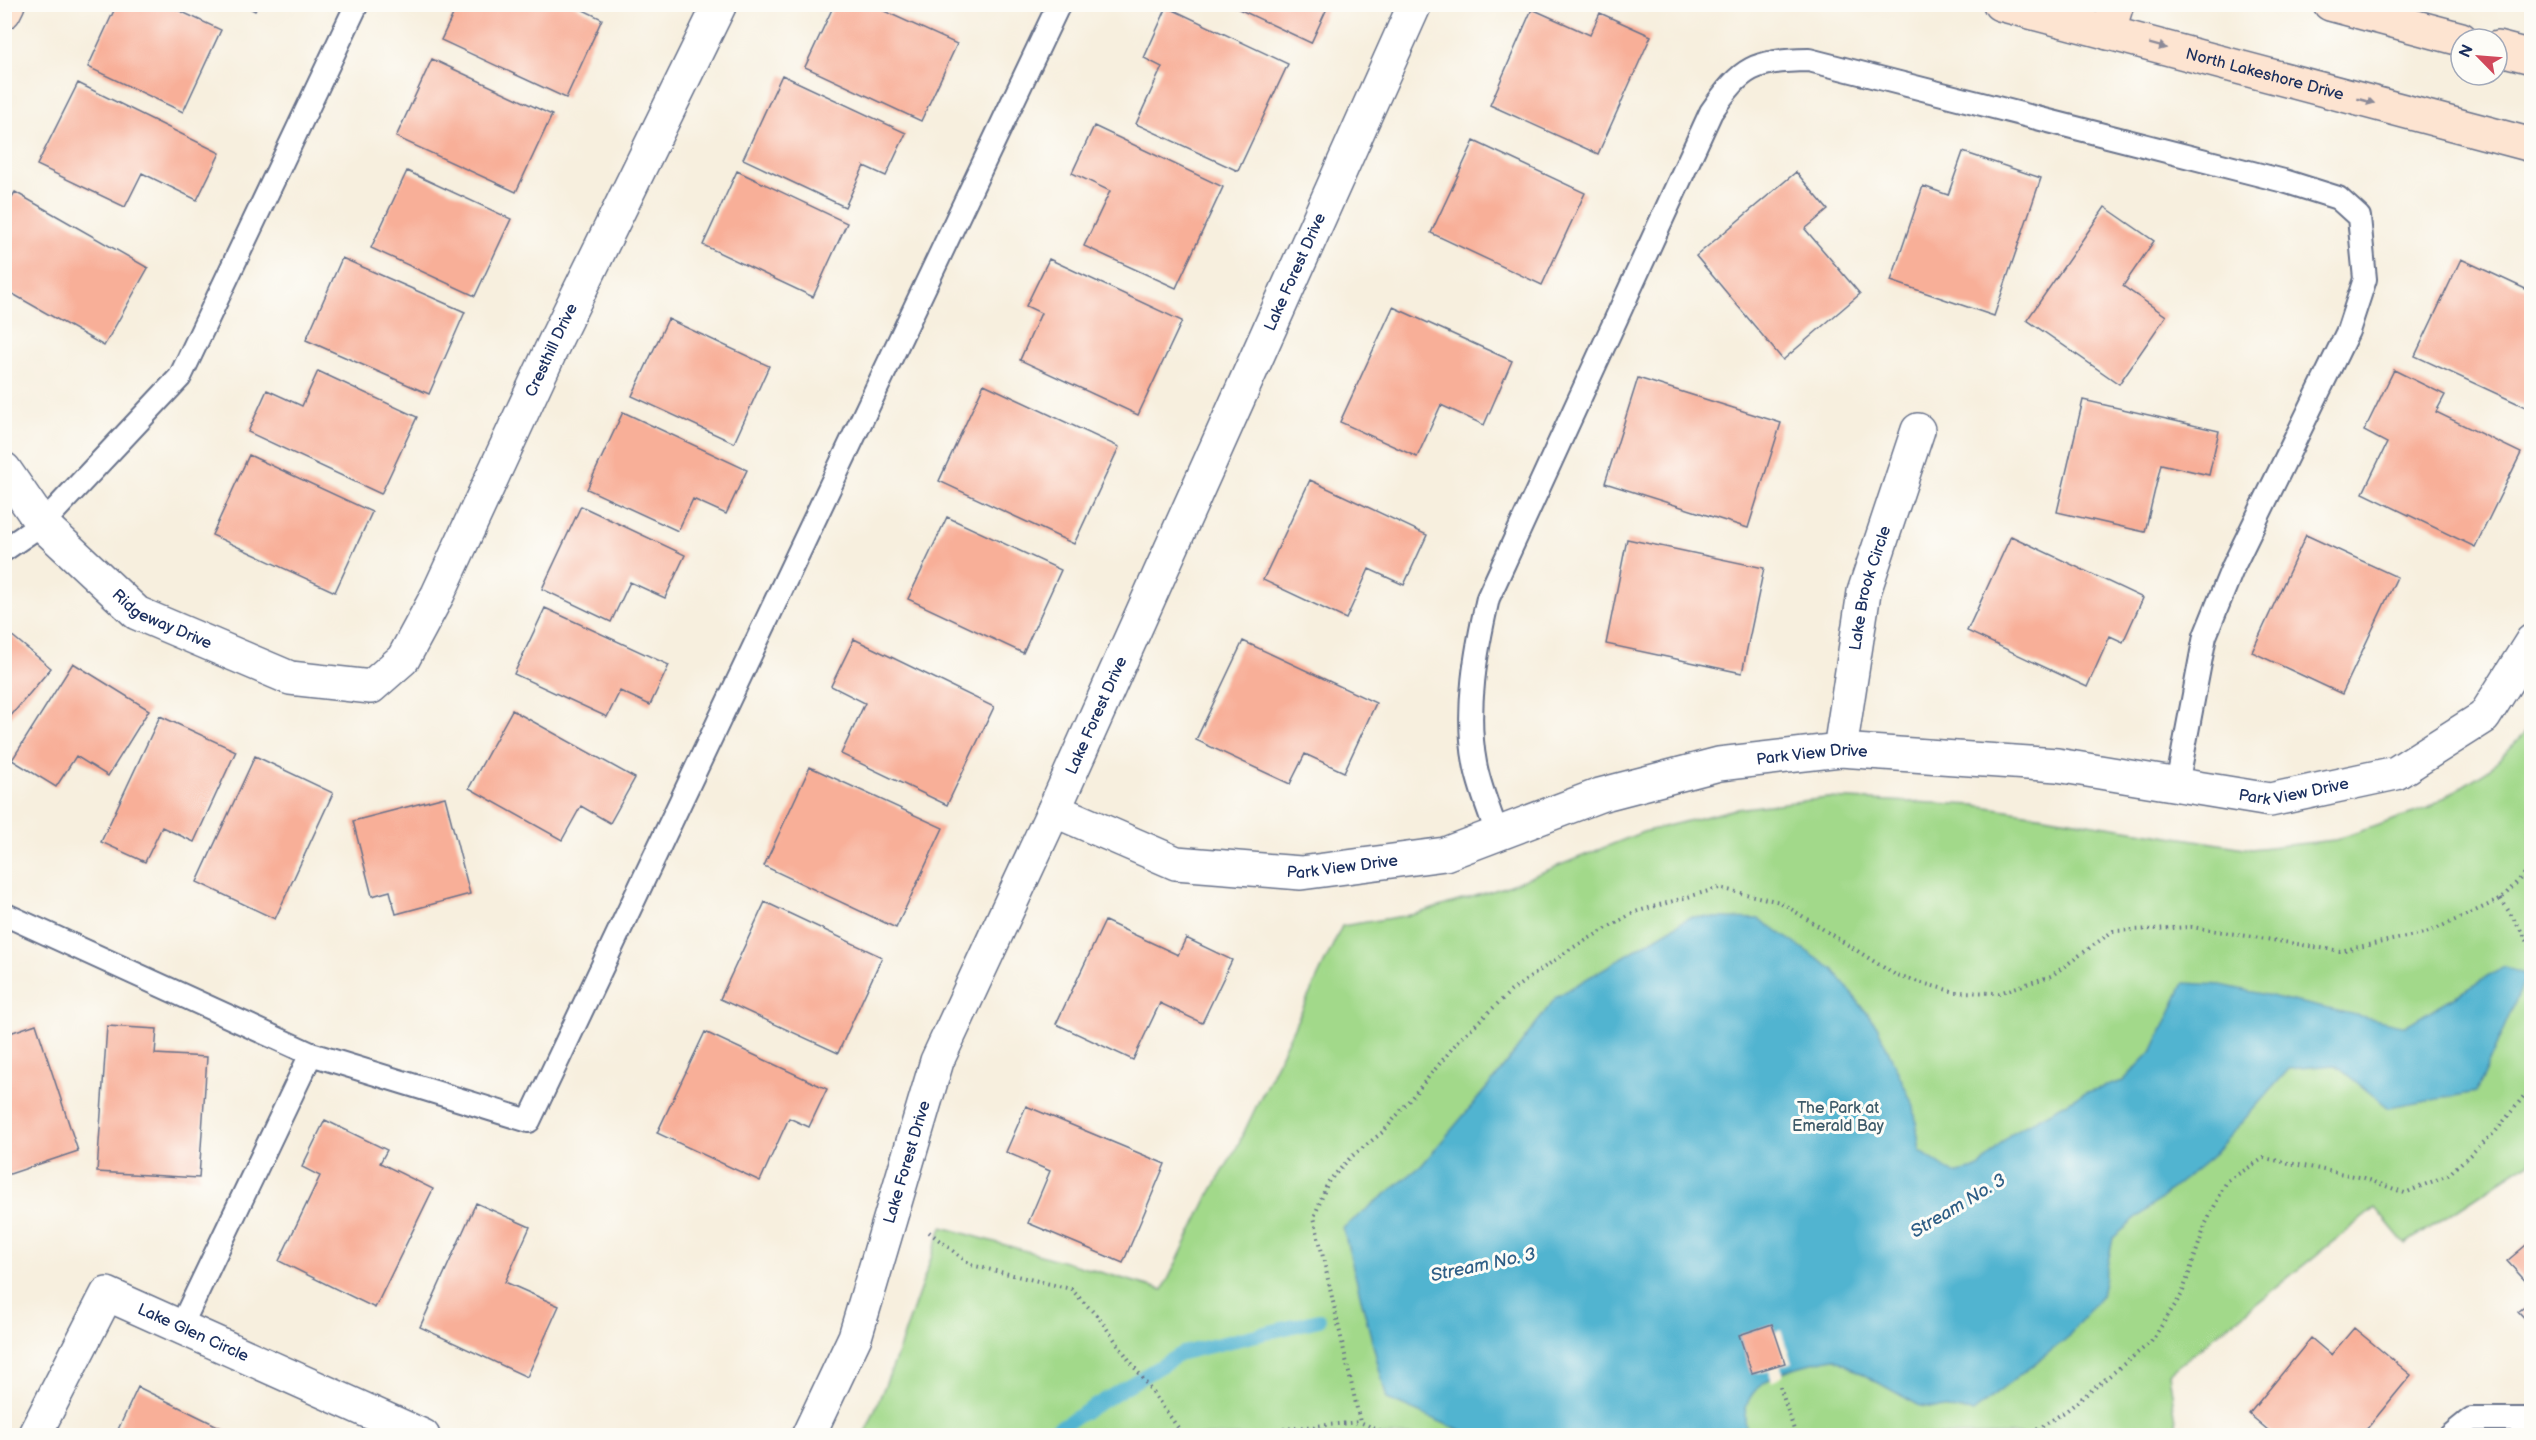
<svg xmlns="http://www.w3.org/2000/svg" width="2536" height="1440" font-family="'Balsamiq Sans',sans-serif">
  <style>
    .green { fill: #a2d98a; stroke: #5e8474; stroke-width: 1.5 }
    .water { fill: #51b4d0; stroke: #367297; stroke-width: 1.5 }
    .pier { fill: #f7efde }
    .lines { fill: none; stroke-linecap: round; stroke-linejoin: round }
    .stream { stroke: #51b4d0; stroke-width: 14 }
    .building { fill: #f8af98 }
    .lane-casing { stroke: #68728b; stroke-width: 26 }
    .street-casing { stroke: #68728b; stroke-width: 36 }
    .secondary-casing { stroke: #68728b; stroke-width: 36 }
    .path { stroke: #68728b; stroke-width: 4; stroke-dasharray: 1.5 4.5; stroke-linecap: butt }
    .lane { stroke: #fff; stroke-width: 22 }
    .street { stroke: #fff; stroke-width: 33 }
    .secondary { stroke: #fde4d1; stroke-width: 33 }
    .oneway { fill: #8c8a98 }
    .labels { text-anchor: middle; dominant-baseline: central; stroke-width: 6; stroke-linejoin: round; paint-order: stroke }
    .street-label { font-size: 16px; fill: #1b2f5e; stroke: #fdfcf7 }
    .park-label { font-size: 16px; fill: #3d5a69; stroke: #fdfcf7 }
    .water-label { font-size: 18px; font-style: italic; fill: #2e5e86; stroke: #fdfcf7 }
  </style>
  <rect width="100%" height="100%" fill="#fdfcf7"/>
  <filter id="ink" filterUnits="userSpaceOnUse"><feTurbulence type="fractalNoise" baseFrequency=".0167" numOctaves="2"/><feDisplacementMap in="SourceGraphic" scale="12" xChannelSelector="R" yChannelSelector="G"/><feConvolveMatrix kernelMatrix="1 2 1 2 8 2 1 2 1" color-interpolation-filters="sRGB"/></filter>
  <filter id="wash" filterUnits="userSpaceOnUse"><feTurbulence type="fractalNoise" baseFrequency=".008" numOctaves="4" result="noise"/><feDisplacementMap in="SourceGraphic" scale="24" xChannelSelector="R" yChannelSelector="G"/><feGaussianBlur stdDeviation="1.35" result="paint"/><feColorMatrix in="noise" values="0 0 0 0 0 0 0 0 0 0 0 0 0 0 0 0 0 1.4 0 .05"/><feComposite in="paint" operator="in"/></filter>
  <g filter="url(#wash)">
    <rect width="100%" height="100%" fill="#f7efde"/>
    <!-- green -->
    <path class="green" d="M2531 727V1161L2405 1244 2375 1208 2169 1373 2178 1435 864 1436 895 1361 942 1227 1163 1290 1208 1197 1235 1151 1342 926 1416 914 1505 887 1643 832 1736 809 1827 798 1975 805 2251 849 2335 840 2428 808 2488 770Z"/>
    <!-- water -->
    <path class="water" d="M1690 917 1759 919 1833 969 1877 1026 1914 1107 1920 1151 1954 1174 1979 1168 2010 1134 2084 1093 2123 1081 2153 1050 2184 983 2221 985 2405 1026 2504 967 2527 975 2476 1092 2389 1108 2335 1065 2289 1069 2211 1157 2113 1238 2101 1296 2066 1339 1973 1412 1920 1406 1834 1358C1803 1364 1745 1376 1745 1417 1745 1423 1747 1430 1749 1435H1471L1387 1399 1343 1228 1421 1166 1496 1077 1556 997Z"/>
    <!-- pier -->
    <path class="pier" d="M1781 1330 1792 1363 1781 1366 1783 1375 1772 1382 1769 1371 1758 1374 1747 1341Z"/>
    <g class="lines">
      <!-- stream -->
      <path class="stream" d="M1045 1436 1182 1353 1319 1320"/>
    </g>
    <g id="blocks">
      <!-- building -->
      <path class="building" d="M117 4H165L221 30 183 112 88 67Z
        M242 4H259L255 11Z
        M458 4H494L504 9 506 4H571L602 19 566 98 441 40Z
        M1228 4H1329L1311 43Z
        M834 5H871L957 44 921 121 805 67Z
        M1167 7 1288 64 1238 171 1136 124 1162 67 1144 58Z
        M1532 9 1590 35 1600 13 1651 36 1598 154 1490 105Z
        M432 59 552 115 516 192 396 137Z
        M782 75 906 133 886 176 864 166 845 207 743 159Z
        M78 83 220 153 197 200 142 173 125 207 37 165Z
        M1094 126 1223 187 1176 288 1084 246 1110 191 1072 173Z
        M1474 141 1585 193 1542 285 1431 233Z
        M1963 152 2041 178 1994 316 1891 281 1923 186 1948 195Z
        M407 171 511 219 475 296 371 248Z
        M737 171 847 223 813 297 703 245Z
        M1796 172 1828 210 1805 229 1860 294 1783 360 1696 256Z
        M15 192 148 268 104 346 4 289V210Z
        M2105 207 2154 241 2123 286 2166 316 2119 384 2027 320Z
        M342 258 465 312 429 394 306 340Z
        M1049 259 1182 321 1138 415 1020 360 1041 313 1026 306Z
        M2461 259 2532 292V410L2415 356Z
        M1393 307 1512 361 1484 425 1441 405 1417 457 1340 422Z
        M668 319 769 366 734 443 632 396Z
        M2394 370 2445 395 2436 412 2521 453 2475 547 2363 493 2387 443 2364 431Z
        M318 371 417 417 381 494 248 432 267 390 302 406Z
        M1638 378 1781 423 1748 528 1605 483Z
        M984 384 1119 447 1074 544 939 481Z
        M2083 400 2219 431 2209 475 2161 464 2145 532 2057 512Z
        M623 412 747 470 726 514 693 499 678 531 587 489Z
        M249 455 372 512 335 592 212 535Z
        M1310 480 1427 535 1404 585 1369 569 1346 619 1263 580Z
        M581 506 685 555 665 598 630 582 611 622 542 589Z
        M947 517 1061 570 1023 653 908 599Z
        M2306 535 2397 577 2342 694 2252 652Z
        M2011 536 2143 598 2123 642 2110 636 2087 687 1967 631Z
        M1627 539 1764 568 1742 673 1606 644Z
        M545 608 669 665 650 705 620 691 607 717 514 674Z
        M4 629 51 668 4 724Z
        M854 639 994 707 947 805 841 754 865 703 831 686Z
        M1243 641 1376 703 1344 772 1305 754 1290 784 1196 740Z
        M73 663 149 710 108 776 76 756 56 787 12 760Z
        M512 710 635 778 610 823 581 806 562 840 469 788Z
        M160 716 236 751 194 842 162 827 145 862 101 842Z
        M255 756 333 793 275 919 197 882Z
        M810 767 943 828 896 928 764 866Z
        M445 797 470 894 396 914 390 891 372 896 353 821Z
        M765 902 882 957 838 1053 720 999Z
        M1105 921 1178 955 1186 938 1232 960 1202 1023 1160 1003 1133 1060 1056 1024Z
        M36 1024 78 1151 4 1176V1035Z
        M107 1026 157 1029 155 1054 207 1057 199 1178 97 1172Z
        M705 1032 827 1089 809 1127 789 1118 760 1181 657 1133Z
        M1026 1106 1165 1164 1123 1263 1028 1223 1050 1171 1006 1152Z
        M325 1120 387 1150 380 1163 433 1189 375 1308 279 1261 320 1176 302 1167Z
        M476 1203 530 1227 505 1282 559 1306 527 1377 420 1327Z
        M2532 1240V1288L2507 1261Z
        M2532 1301V1327L2518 1312Z
        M1772 1324 1785 1363 1752 1373 1739 1335Z
        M2354 1328 2411 1375 2361 1436H2275L2249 1414 2311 1338 2331 1355Z
        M138 1387 238 1436H115Z"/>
    </g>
  </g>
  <g filter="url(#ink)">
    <use href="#blocks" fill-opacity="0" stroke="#68728b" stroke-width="1.5"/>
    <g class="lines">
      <!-- lane casing -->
      <g class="lane-casing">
        <path id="lane" d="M4 550 42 524 180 377 357 4
          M1497 834C1490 811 1479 787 1475 763 1465 710 1476 650 1488 598L1711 112C1743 66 1753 61 1809 60L2284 181 2338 198 2359 217 2365 279 2348 331 2233 567 2205 636 2177 785
          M4 914 311 1054 181 1326
          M311 1054 529 1121 1059 4
          M2450 1436 2471 1419H2527L2532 1426"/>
      </g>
      <!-- street casing -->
      <g class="street-casing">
        <g id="street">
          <path id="s1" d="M4 469 42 524 137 613 290 678 371 687 403 659 438 594 557 337 720 4"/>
          <path id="s2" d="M1840 750 1864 592 1918 430"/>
          <path id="s3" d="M1054 810 1176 863 1301 873 1445 854 1600 795 1719 764 1840 750 2057 765 2270 800 2396 773 2484 717 2532 641"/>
          <path id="s4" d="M34 1436 107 1294 423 1436"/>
          <path id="s5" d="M808 1436 855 1337 937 1061 1054 810 1415 4"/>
        </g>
      </g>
      <!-- secondary casing -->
      <g class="secondary-casing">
        <g id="secondary">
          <path id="s6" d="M2000 4 2532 145"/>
          <path d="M2330 4 2461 39"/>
          <path d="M4 12 8 4"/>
          <path d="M2108 33 2117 4"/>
          <path d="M2497 48 2532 57"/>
        </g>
      </g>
      <!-- path -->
      <path class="path" d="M2501 899 2532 948
        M929 1232 971 1265 1071 1289 1099 1318 1184 1436
        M1780 1387 1796 1436
        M1248 1436 1272 1430 1360 1422
        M1391 1436 1360 1422 1314 1217 1328 1182 1351 1157 1384 1131 1460 1039 1511 991 1569 950 1635 912 1719 888 1780 902 1897 976 1955 992 1999 993 2051 976 2113 931 2192 927 2340 951 2429 932 2501 899 2532 866
        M2027 1436 2066 1411 2151 1342 2182 1294 2206 1223 2227 1181 2264 1158 2364 1178 2405 1193 2448 1175 2496 1131 2532 1086"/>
      <!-- lane -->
      <use href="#lane" class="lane"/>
      <!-- street -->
      <use href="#street" class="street"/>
      <!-- secondary -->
      <use href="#secondary" class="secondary"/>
    </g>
    <!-- one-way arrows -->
    <defs><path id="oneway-solid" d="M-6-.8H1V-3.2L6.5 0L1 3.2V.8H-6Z" transform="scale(1.5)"/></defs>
    <g class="oneway">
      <use href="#oneway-solid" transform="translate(2158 46) rotate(15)"/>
      <use href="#oneway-solid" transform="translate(2366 101) rotate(15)"/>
    </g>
  </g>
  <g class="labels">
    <!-- street labels -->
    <g class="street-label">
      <text stroke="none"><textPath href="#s6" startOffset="274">North Lakeshore Drive</textPath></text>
      <text stroke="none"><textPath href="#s5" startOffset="1264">Lake Forest Drive</textPath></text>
      <text stroke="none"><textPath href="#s1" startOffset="830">Cresthill Drive</textPath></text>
      <text stroke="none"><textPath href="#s2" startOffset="165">Lake Brook Circle</textPath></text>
      <text stroke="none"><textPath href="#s1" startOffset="222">Ridgeway Drive</textPath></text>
      <text stroke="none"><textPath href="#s5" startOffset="778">Lake Forest Drive</textPath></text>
      <text stroke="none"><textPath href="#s3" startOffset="786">Park View Drive</textPath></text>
      <text stroke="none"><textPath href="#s3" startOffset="1272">Park View Drive</textPath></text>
      <text stroke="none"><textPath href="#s3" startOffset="300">Park View Drive</textPath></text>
      <text stroke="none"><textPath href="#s5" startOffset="292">Lake Forest Drive</textPath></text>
      <text stroke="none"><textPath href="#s4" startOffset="254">Lake Glen Circle</textPath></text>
    </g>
    <!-- park labels -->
    <g class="park-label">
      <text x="1838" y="1108">The Park at<tspan x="1838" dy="18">Emerald Bay</tspan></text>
    </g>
    <!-- water labels -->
    <g class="water-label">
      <text transform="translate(1958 1206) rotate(-31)">Stream No. 3</text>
      <text transform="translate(1483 1265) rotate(-12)">Stream No. 3</text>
    </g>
  </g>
  <!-- margin -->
  <rect width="2536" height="1440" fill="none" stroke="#fdfcf7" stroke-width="24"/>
  <!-- north arrow -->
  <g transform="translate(2479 57) rotate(295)"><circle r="28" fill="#fdfcf7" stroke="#a3aaba" stroke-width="1.5"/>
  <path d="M0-4.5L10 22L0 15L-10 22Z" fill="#d1495b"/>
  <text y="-9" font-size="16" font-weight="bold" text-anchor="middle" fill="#1b2f5e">N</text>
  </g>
</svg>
